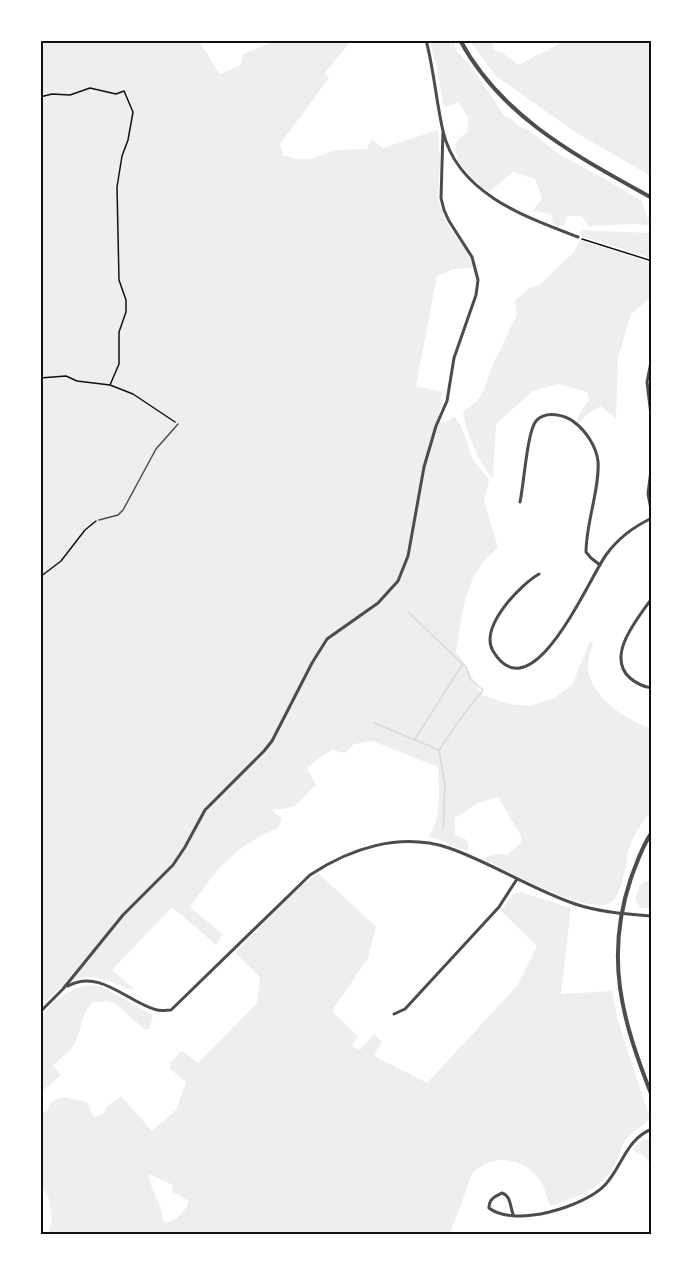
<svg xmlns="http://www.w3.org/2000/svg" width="692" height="1275" font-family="Quicksand,sans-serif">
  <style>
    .green { fill: #eee; fill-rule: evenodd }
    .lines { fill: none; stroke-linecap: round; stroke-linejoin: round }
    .stream { stroke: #d9d9d9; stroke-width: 1.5 }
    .path { stroke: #111; stroke-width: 1.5 }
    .service { stroke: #4c4c4c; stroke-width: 1.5 }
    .minor { stroke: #4c4c4c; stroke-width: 3 }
    .tertiary { stroke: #4c4c4c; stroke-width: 4 }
    .neatline { fill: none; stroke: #111; stroke-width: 2 }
  </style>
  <rect width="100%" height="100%" fill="#fff"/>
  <!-- green -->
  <path class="green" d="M41 41H199L220 74 241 65 243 54 275 41H351L325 73 329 78 280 144 283 155 296 159H311L336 150 367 149 371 139 383 148 438 130 440 159 438 199 446 222 466 250 473 268 454 269 437 276 416 386 442 392 441 399 443 400 437 420 446 423 454 416 462 428 472 458 489 480 484 501 498 548C464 574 463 612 456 652L467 667 479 691 485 696 510 704 530 706 554 698 572 685 590 641 593 642C592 650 587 662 588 670 594 701 626 718 651 729V812C642 821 631 839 628 852 627 858 627 864 625 870 622 880 620 898 610 903 588 915 508 871 485 860L486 857 496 854 507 855 521 843V836L498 797 478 803 455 818V835L467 840 469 846 467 851 428 836C442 823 439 785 438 767L373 741 354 744 345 753 332 750 319 758 307 768 316 785C300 797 301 810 275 809L273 811 282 818 278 828C234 846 217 869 190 907L222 934 216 945 172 907 112 970 135 990C126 989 120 985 112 982 78 969 63 984 41 1007Z
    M429 41H453L457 51 471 66 505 117 511 118 518 126 529 130 560 155 603 178 642 201 647 218 651 217V226L636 224 589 226 581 216H568L564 225 559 226 553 224 551 214 533 211 542 198 535 179 513 172 489 192C478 184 444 155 459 139 461 136 464 135 467 133L469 118 458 102 446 107 443 104 437 67Z
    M470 41H493V49L503 53 518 65 559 44V41H651V176L575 132 496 76Z
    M581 230 651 233V258L582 236Z
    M580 240 651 263V297L631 314 618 358 616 419 601 406 587 414 579 424 576 422 589 398 587 392 559 384 533 391 496 424 493 478C480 465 465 430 463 412L477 401 484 390 491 369 517 314 515 300 530 288 540 285 574 252Z
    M318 873 376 927 368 958 332 1011 358 1037 352 1046 360 1050 374 1034 382 1042 374 1056 427 1083 517 986 537 946 501 911 512 895 520 892 571 908 561 994 612 991 618 1021 650 1118C643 1127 633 1130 626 1139 621 1146 619 1157 615 1165 600 1190 577 1197 550 1206 547 1199 546 1191 542 1184 529 1158 492 1151 472 1174L450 1234H48L52 1221 49 1199 41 1184 40 1114 47 1111 52 1101 63 1097 87 1102 94 1117 104 1113 105 1108 121 1096 152 1131 176 1110 186 1082 170 1069V1063L182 1051 198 1063 257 1003 260 977 235 953 289 897ZM149 1174 173 1185 172 1192 189 1201C186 1211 176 1221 166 1223L163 1220C163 1203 149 1190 149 1174Z
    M645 881H651V908H640L635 899 640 885Z
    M90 985 102 987 149 1013 153 1016 149 1029H144L116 1004 108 1001 93 1002C80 1015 83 1026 76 1041 72 1051 60 1058 53 1066L61 1075 41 1092V1016C54 1000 69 988 90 985Z
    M647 1139H651V1165L643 1155 632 1150 641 1141Z"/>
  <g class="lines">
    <!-- stream -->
    <path class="stream" d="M408 612 466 667 470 679 483 690 463 715 439 750
      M374 723 439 750 445 785 443 830
      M415 739 462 665"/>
    <!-- path -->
    <path class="path" d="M40 97 52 94 70 95 90 88 116 94 124 91 133 112 128 140 122 156 117 187 119 280 126 300V312L119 332V364L110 385
      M582 239 652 261
      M40 378 66 376 77 381 110 385 133 394 175 422
      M40 577 61 561 85 530 96 521"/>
    <!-- service -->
    <path class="service" d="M99 520 118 515 123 510 156 449 178 424"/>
    <!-- minor -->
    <path class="minor" d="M426 40C434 70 436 101 443 131 457 193 525 217 578 237
      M443 131 441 198 444 210 449 221 472 257 478 280 476 295 454 358 447 401
      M652 357 647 382 652 423
      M652 462 648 494 652 514
      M520 502C524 484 527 432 536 421 546 410 565 415 574 422 586 431 596 446 598 461 600 488 586 523 586 552L591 558 600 565
      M539 574C520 585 479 627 493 651 532 716 589 578 606 555 618 538 633 527 652 518
      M652 598C638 618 605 656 630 678 637 684 643 687 652 688
      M68 986C100 968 128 1003 157 1010 161 1011 167 1010 171 1010L310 875C351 848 400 832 449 848 492 863 531 889 575 904 599 912 626 914 652 916
      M40 1012 63 989 123 915 173 865 185 847 205 810 264 751 272 741 312 663 327 639 378 603 398 581 408 556 424 467 436 426 447 401
      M394 1014 405 1009 499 907 517 879
      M513 1214C510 1206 511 1196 502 1193 494 1197 489 1199 489 1208 514 1228 584 1207 605 1185 622 1167 626 1139 652 1129"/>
    <!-- tertiary -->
    <path class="tertiary" d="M460 40C502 118 577 156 652 198
      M652 832C642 846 637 862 631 878 604 958 622 1020 652 1096"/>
  </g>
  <!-- border -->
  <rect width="692" height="1275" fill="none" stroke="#ffffff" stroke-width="84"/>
  <rect x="42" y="42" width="608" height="1191" class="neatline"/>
</svg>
